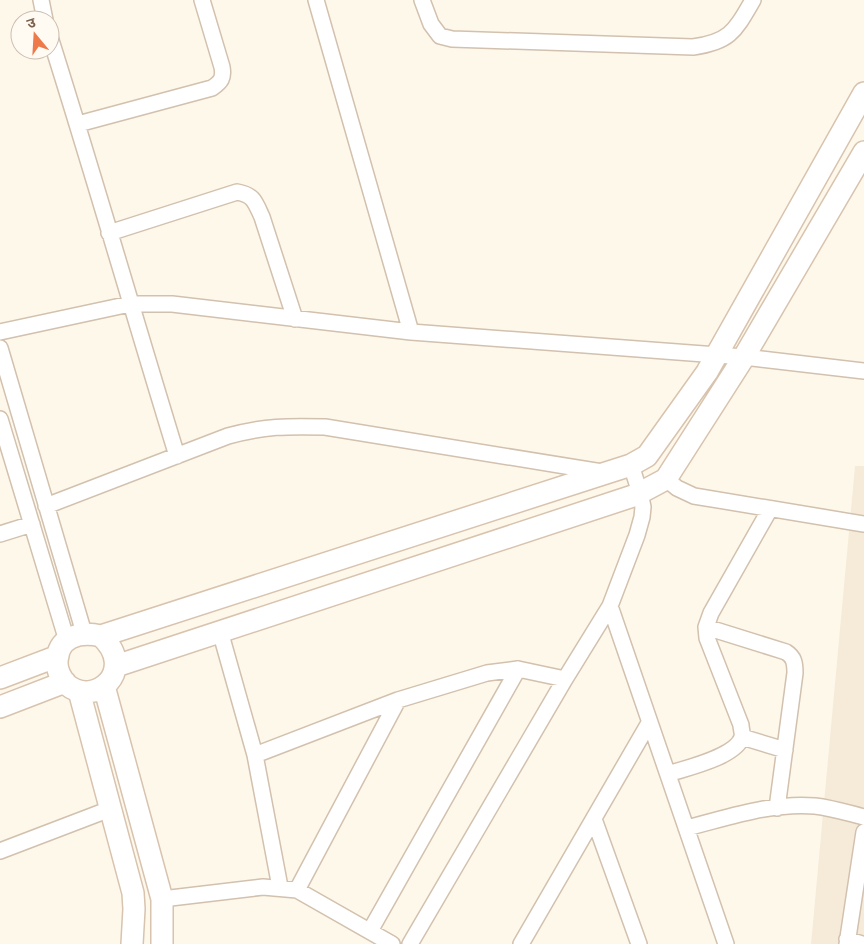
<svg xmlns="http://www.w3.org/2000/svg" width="864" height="944" font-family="'PT Sans','Noto Sans Devanagari',sans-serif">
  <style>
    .residential { fill: #f6ebd9 }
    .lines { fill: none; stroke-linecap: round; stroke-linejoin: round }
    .street-casing { stroke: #d2c1ae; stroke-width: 18 }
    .secondary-casing { stroke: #d8c3ae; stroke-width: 24 }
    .street { stroke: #fff; stroke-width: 15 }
    .secondary { stroke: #fff; stroke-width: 21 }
  </style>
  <rect width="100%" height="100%" fill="#fef8eb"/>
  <!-- residential -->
  <path class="residential" d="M855 466H864V944H811Z"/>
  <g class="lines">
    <!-- street casing -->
    <g class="street-casing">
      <path id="street" d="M41 0 45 20
        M316 0 411 332
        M422 0 431 24 440 36 452 39 693 47C730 42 735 31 753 0
        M50 37C94 176 134 316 177 456
        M78 124 212 88C221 82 224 78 222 67L202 0
        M109 233 237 192C254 195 255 202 262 217L295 319
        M0 332 130 304H172L411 332 744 357 864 371
        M0 348 84 633
        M0 419 67 641
        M666 479 677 488 694 496 864 524
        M46 506 228 436C264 426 288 426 325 427L602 472
        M0 534 32 524
        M610 606 726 944
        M706 627 786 652C794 657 795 663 795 673L777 808
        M220 631 255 755 280 887
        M742 737 785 750
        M255 755 398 700 487 673 518 669 565 679
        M668 774C686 768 736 757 742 737 743 734 741 729 741 725L707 638 706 627 711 613 770 509
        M594 819 639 944
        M686 828C727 818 772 802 815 806 832 808 848 813 864 817
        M0 851 110 809
        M297 890 398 700
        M162 899 263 887 297 890 392 944
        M370 931 518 669
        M847 939 862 944
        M410 944 565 679 610 606 637 535 642 517 643 507 640 493 631 465
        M521 944 649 723
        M847 944 864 832"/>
    </g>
    <!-- secondary casing -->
    <g class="secondary-casing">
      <path id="secondary" d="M101 636C138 670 95 709 66 684 61 678 57 671 57 663 57 637 79 631 101 636L606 473 631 465 647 456 707 372 864 93
        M116 666 636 495 666 479 744 357 864 152
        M0 678 58 656
        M104 686 162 899V944
        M79 691 133 893 134 909 132 944
        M0 707 65 682"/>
    </g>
    <!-- street -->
    <use href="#street" class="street"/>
    <!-- secondary -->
    <use href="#secondary" class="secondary"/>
  </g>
  <!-- north arrow -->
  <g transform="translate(35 35) rotate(342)"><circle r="24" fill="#fffbf3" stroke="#cbbdb0"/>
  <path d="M0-4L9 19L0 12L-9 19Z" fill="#ee7949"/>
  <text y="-8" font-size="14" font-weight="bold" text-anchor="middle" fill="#7c604b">उ</text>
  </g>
</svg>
